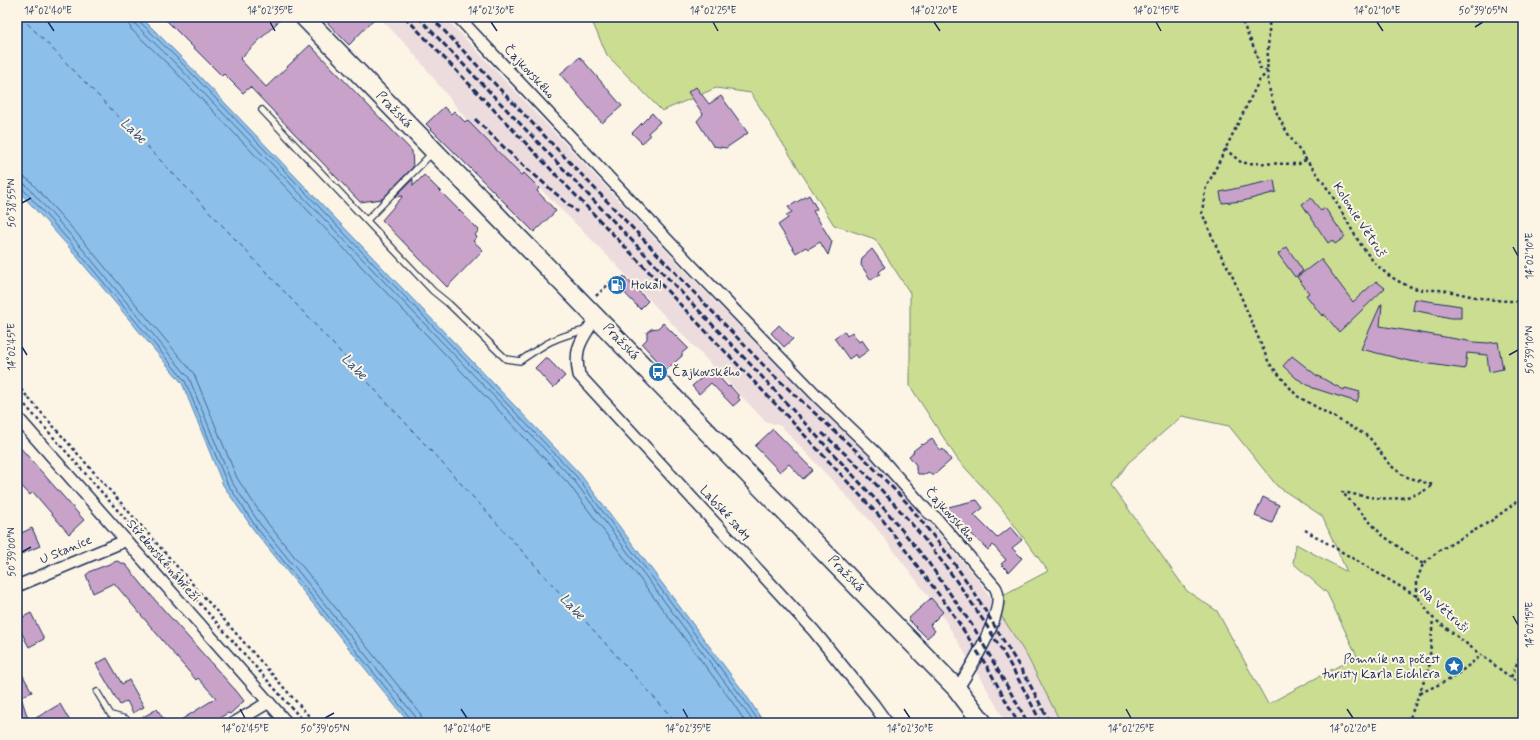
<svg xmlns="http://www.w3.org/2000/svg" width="1540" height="740" font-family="Mynerve,sans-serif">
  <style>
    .built { fill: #eddcdd }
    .green { fill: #cbdd91; stroke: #738678; fill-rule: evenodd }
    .water { fill: #8cbfe9; stroke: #5f85b1 }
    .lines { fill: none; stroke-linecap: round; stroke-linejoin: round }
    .shore { stroke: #486996; stroke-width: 1 }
    .ferry { stroke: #375381; stroke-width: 1; stroke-dasharray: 5 4; stroke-linecap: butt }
    .building { fill: #c9a2c9; stroke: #1b2f5e }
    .service-casing { stroke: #1b2f5e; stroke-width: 8 }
    .minor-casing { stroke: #1b2f5e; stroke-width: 14 }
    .primary-casing { stroke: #1b2f5e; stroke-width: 21 }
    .path { stroke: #1b2f5e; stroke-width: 2.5; stroke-dasharray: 3 3; stroke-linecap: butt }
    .service { stroke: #fcf5e5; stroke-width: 5.5 }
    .minor { stroke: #fcf5e5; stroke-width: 11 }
    .primary { stroke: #fcf5e5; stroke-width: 18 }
    .rail { stroke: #1b2f5e; stroke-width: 3; stroke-dasharray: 6 3; stroke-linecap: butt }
    .ticks { fill: none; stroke: #1b2f5e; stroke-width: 1.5 }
    .labels { text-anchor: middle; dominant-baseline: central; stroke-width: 4; stroke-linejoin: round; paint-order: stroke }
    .street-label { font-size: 13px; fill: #1b2f5e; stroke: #fcf5e5 }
    .poi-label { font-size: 13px; fill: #1b2f5e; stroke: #fcf5e5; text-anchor: start }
    .water-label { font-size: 14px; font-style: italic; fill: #375381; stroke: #fcf5e5 }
    .neatline { fill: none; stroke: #1b2f5e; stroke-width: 1.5 }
    .ticks-label { font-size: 10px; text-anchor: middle; fill: #1b2f5e }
  </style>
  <rect width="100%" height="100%" fill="#fcf5e5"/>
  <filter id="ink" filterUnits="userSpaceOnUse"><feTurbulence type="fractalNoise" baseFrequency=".025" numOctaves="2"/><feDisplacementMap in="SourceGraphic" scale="8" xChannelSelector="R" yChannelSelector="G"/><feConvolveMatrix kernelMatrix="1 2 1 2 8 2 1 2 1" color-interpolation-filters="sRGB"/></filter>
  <g filter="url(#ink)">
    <!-- built -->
    <path class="built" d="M379 17H445L695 281 797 385 870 454 981 583 1027 656 1061 723H1006L988 691 938 609 874 525 781 426 765 421 599 247 524 173H519L467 120 410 49Z"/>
    <!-- green -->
    <path class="green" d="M590 17H1523V723H1061L1027 656 992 601 1048 571 1000 506 958 460 910 386V293L875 239 834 225 751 93 716 88 662 111 607 55ZM1182 416 1229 426 1277 486 1322 516 1347 572 1296 544 1293 563 1327 593 1357 656 1268 704 1217 611 1187 591 1112 486 1128 463Z"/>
    <!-- water -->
    <path class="water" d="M17 17H141L180 56 580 474 746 695 764 723H409L253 529 223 485 182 383 68 246 17 189Z"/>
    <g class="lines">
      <!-- shore -->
      <path class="shore" d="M127 17 131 29 170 66 568 483 733 703 746 723
        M133 17 136 25 174 62 573 479 738 700 754 723
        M138 17 139 21 177 58 576 476 742 697 760 723
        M17 175 24 177 30 181 79 236 194 374 237 478 265 520 420 713 423 723
        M17 181 25 184 75 240 189 378 231 481 260 524 415 716 417 723
        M17 186 22 188 71 243 185 381 227 483 256 527 411 719 412 723"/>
      <!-- ferry -->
      <path class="ferry" d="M21 17C247 245 462 484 677 723"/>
    </g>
    <!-- building -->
    <path class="building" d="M163 17H283L240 59 266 87 310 45 412 151 413 167 382 199 360 202 250 87 243 93 224 74 222 76Z
      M322 17H376L349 45Z
      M580 57 622 106 602 123 560 74Z
      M696 87 709 104 721 96 748 133 726 148 713 146 697 121 703 114 688 92Z
      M444 107 451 114 454 111 465 122 467 120 521 175 524 173 539 188 537 191 556 211 534 232 426 124Z
      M652 113 660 122 648 133 650 136 642 143 632 133Z
      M424 175 479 230 475 235 477 237 473 241 483 250 447 287 382 220 403 196 395 197 413 179V186Z
      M1274 180 1276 192 1243 201 1222 203 1220 192Z
      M809 195 817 209 813 211 832 242 828 255 820 242 808 249 806 247 796 253 778 225 788 218 786 215 792 212 788 207Z
      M1311 198 1321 211 1325 208 1345 237 1335 244 1332 240 1328 243 1302 204Z
      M1287 247 1303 271 1295 277 1278 254Z
      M872 249 885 267 879 272 880 274 871 280 861 265 862 258Z
      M1321 259 1353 302 1376 281 1385 288 1339 332 1324 314 1322 316 1306 295 1309 293 1297 277Z
      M624 276 648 301 640 309 616 284Z
      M1415 299 1461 306V318H1451L1413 310Z
      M1381 304H1382L1380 326 1474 342 1488 343 1498 342 1503 369 1489 372 1487 355 1467 353 1465 369 1409 361 1361 349Z
      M663 323 688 348 682 353V356L666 370 642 344 647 339V332L651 329 658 328Z
      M779 325 793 339 784 347 771 333Z
      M844 331 847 336 852 332 859 342 862 340 869 350 858 358 856 354 849 359 834 338Z
      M1292 356 1316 375 1344 390 1345 388 1360 392 1357 402 1313 388 1296 378 1283 366Z
      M546 357 565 376 553 388 535 368Z
      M712 369 728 387 730 386 739 396 738 397 740 400 733 406 711 383 699 394 692 386Z
      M773 429 813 470 803 479 789 464 780 472 755 446Z
      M932 439 941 451 943 449 951 460 934 475H931L929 472 925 474H918L916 470V465L909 456 914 452 913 451 922 444 923 445Z
      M17 444 84 520 69 534 33 492 30 495 17 481Z
      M1263 497 1279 505 1272 523 1255 516Z
      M977 500 983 508 974 515 997 538 1011 527 1022 540 1012 548 1022 558 1009 572 1001 564 1006 560 993 545 988 550 954 517 950 521 940 509Z
      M32 528 40 546 17 556V535Z
      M117 561 126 565 155 600 238 693 244 701 230 714 228 713 211 723H176L216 698 198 678 196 680 173 653 114 583 93 593 86 575 91 571Z
      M931 598 943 612 930 625 935 631 927 638 908 619Z
      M31 613 44 639 29 647 17 624V620Z
      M107 658 122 684 129 680 144 707 133 713 127 701 120 705 96 664Z
      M17 665 32 692 21 697 29 722 60 704 71 723H17Z
      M157 709 166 723H133Z"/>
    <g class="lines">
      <!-- service casing -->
      <g class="service-casing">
        <path id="service" d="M262 110 433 291 449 304 506 359 520 361C546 343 555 337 586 330
          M367 220 433 152
          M97 692 111 715 126 719 128 723"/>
      </g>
      <!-- minor casing -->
      <g class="minor-casing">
        <path id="minor" d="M458 17 689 263 818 397 875 452 928 512 936 518 995 587C1009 607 969 671 957 689
          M596 317C582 340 573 347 579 375L814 631 874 705 887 723
          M17 417 287 723
          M17 586 120 543 125 539
          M234 723 269 702"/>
      </g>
      <!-- primary casing -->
      <g class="primary-casing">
        <path id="primary" d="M304 17 922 653 957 689 983 723"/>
      </g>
      <!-- path -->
      <path class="path" d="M1240 17 1255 50 1260 68 1268 71
        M1264 17 1269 18
        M1269 17C1270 36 1266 59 1268 78 1272 125 1304 153 1329 191 1355 230 1367 275 1418 289 1427 291 1438 289 1448 291 1474 297 1496 302 1523 301
        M1268 71 1259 81 1205 190 1202 213 1218 250 1231 273 1269 363 1297 396 1369 437 1390 465 1404 476 1433 485C1405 506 1374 498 1342 492L1382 535 1423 564
        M1225 149 1242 163 1299 164 1306 160
        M596 296 614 279
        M17 385 315 723
        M17 396 305 723
        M1305 530 1418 597 1433 618 1523 687
        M1417 597V580L1423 564 1437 552 1491 521 1523 497
        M1511 677 1523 650
        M1420 693 1451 679 1482 655
        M1408 723 1429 668 1433 618"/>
      <!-- service -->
      <use href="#service" class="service"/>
      <!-- minor -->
      <use href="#minor" class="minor"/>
      <!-- primary -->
      <use href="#primary" class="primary"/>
      <!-- rail -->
      <path class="rail" d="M405 17 785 414 882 519 949 608 988 668 1018 723
        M418 17 752 366 888 513 928 562 974 628 1028 723
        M431 17 771 373 864 458 908 504 949 556 972 589 1027 679 1050 723
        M475 119 516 159 577 212
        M822 433C914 513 988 614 1041 723"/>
    </g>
  </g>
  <!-- ticks -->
  <path class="ticks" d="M48 22 54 31M270 22 275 31M491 22 497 31M713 22 718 31M934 22 940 31M1156 22 1161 31M1377 22 1383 31M1475 27 1483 22M22 203 31 198M1513 247 1518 256M22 347 27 355M1509 355 1518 350M22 552 31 547M1513 616 1518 625M240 709 245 718M461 709 467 718M683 709 688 718M904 709 910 718M1126 709 1131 718M1347 709 1353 718M325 718 334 713"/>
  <!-- icons -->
  <defs>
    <g id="fuel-disc" transform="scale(1)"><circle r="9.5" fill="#1f6fb2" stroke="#fcf5e5"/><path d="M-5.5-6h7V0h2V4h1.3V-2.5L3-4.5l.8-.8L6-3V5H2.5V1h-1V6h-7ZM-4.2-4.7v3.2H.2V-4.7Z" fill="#fff"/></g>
    <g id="bus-disc" transform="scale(1)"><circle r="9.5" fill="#1f6fb2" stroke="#fcf5e5"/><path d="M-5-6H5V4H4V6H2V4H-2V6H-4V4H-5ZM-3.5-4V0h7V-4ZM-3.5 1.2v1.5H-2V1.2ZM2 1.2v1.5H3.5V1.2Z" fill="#fff"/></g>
    <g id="sight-disc" transform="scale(1)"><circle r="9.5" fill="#1f6fb2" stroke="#fcf5e5"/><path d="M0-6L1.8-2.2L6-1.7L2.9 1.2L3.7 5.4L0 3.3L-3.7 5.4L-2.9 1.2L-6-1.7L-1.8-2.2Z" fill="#fff"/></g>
  </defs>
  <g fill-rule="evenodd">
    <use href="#fuel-disc" x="617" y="285"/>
    <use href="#bus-disc" x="658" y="372"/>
    <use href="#sight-disc" x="1454" y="666"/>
  </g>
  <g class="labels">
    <!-- street labels -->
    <g class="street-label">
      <text transform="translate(529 72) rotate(47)">Čajkovského</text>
      <text transform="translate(394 110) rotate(46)">Pražská</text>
      <text transform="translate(1359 220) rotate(57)">Kolonie Větruš</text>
      <text transform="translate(621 342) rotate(46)">Pražská</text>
      <text transform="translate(725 513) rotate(47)">Labské sady</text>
      <text transform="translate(950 515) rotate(48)">Čajkovského</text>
      <text transform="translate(66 550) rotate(-23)">U Stanice</text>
      <text transform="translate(163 561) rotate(49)">Střekovské nábřeží</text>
      <text transform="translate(846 574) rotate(46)">Pražská</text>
      <text transform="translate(1444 610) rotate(42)">Na Větruši</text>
    </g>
    <!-- poi labels -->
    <g class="poi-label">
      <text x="631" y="285">Hokal</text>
      <text x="672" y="372">Čajkovského</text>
      <text x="1440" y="659" text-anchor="end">Pomník na počest<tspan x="1440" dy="15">turisty Karla Eichlera</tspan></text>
    </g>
    <!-- water labels -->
    <g class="water-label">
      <text transform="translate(133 131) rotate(45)">Labe</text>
      <text transform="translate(354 367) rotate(47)">Labe</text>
      <text transform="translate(572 607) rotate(48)">Labe</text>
    </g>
  </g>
  <!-- margin -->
  <rect width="1540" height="740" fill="none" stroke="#fcf5e5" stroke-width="44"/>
  <rect x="22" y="22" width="1496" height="696" class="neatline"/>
  <g class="ticks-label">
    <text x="48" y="14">14°02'40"E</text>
    <text x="270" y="14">14°02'35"E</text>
    <text x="491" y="14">14°02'30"E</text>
    <text x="713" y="14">14°02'25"E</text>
    <text x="934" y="14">14°02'20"E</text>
    <text x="1156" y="14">14°02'15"E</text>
    <text x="1377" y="14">14°02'10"E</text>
    <text x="1483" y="14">50°39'05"N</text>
    <text transform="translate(11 203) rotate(-90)" y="4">50°38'55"N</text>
    <text transform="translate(1529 256) rotate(-90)" y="4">14°02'10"E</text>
    <text transform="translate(11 347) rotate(-90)" y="4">14°02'45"E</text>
    <text transform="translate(1529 350) rotate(-90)" y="4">50°39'10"N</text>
    <text transform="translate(11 552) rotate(-90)" y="4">50°39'00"N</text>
    <text transform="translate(1529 625) rotate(-90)" y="4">14°02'15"E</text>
    <text x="245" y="732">14°02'45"E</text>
    <text x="325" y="732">50°39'05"N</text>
    <text x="467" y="732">14°02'40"E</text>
    <text x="688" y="732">14°02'35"E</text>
    <text x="910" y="732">14°02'30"E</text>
    <text x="1131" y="732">14°02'25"E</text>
    <text x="1353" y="732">14°02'20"E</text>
  </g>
</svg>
